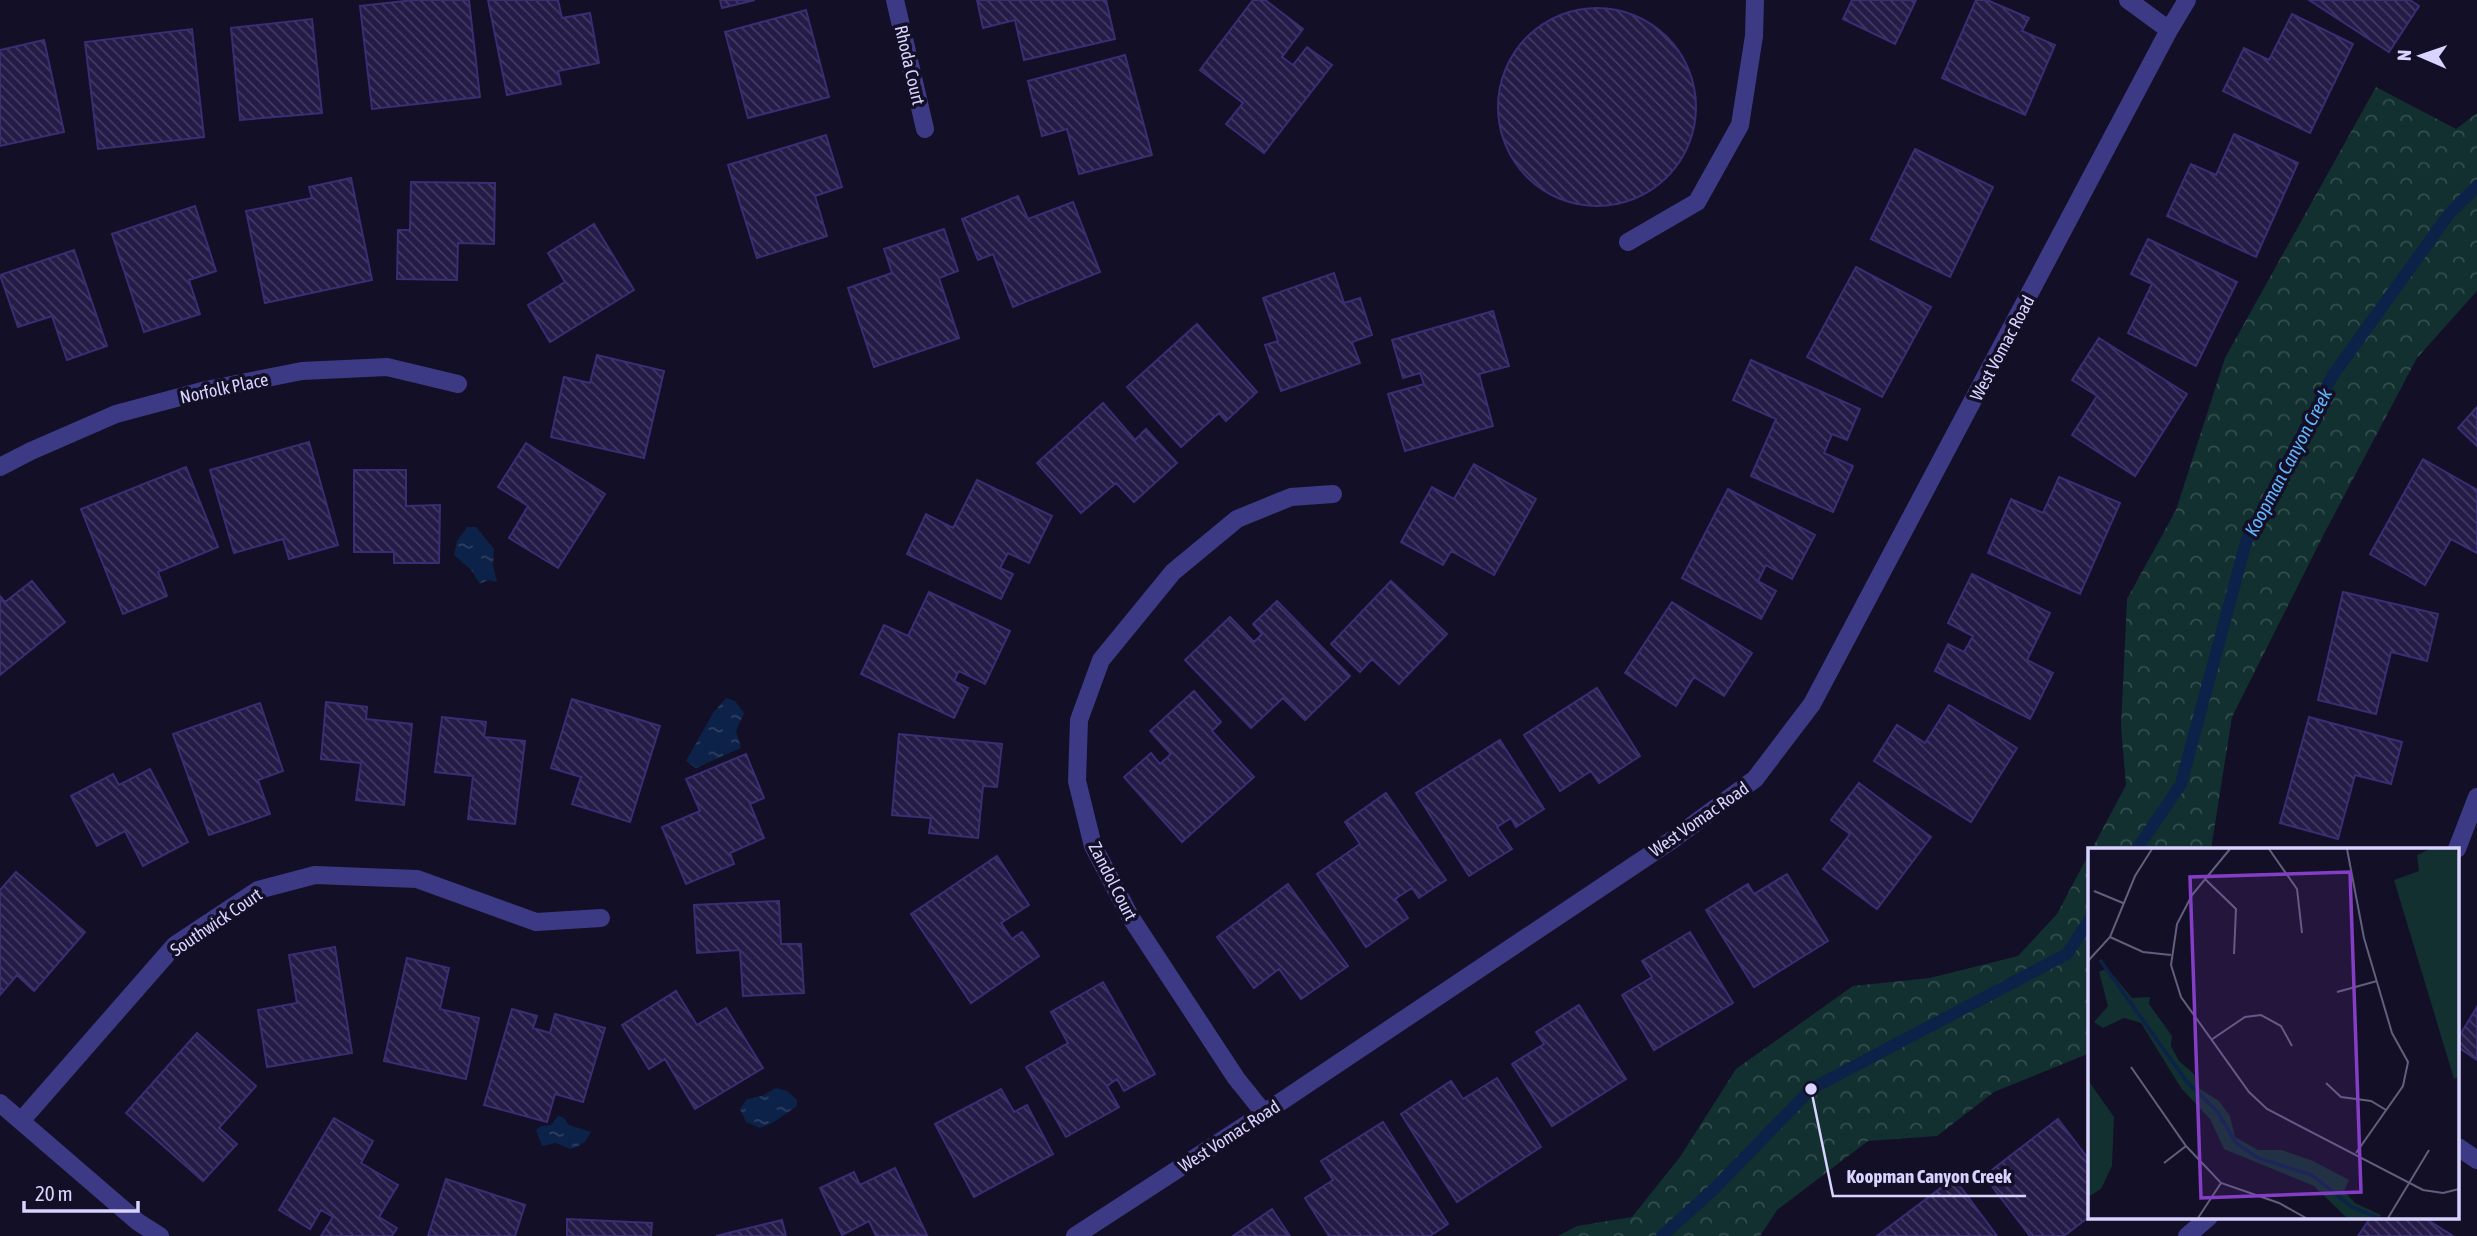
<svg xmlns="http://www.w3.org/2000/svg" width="2477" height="1236" font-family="'Asap Condensed',sans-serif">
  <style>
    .forest { fill: url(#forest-crowns) }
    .water { fill: url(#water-ripples) }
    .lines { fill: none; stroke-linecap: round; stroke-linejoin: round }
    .stream { stroke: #0c2248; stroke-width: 12 }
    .building { fill: url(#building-back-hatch); stroke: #3b2d73; stroke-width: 2 }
    .minor { stroke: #3d3a85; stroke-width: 18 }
    .labels { text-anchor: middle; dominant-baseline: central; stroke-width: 7; stroke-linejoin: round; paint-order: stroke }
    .street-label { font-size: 18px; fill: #d9d4ff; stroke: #130f26 }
    .water-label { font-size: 19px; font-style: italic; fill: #62b6ff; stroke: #130f26 }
    .inset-river { fill: none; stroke: #0c2248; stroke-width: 3.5 }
    .inset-road { fill: none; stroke: #625e7d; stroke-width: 2 }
    .view { fill: #843dc5; fill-opacity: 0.15; stroke: #843dc5; stroke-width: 3.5 }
    .inset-edge { fill: none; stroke: #d9d4ff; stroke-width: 3.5 }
    .leader { fill: none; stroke: #d9d4ff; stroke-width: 2.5 }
    .callout-dot { fill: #d9d4ff; stroke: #130f26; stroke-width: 2.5 }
    .callout-label { font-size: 19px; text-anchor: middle; font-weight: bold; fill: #d9d4ff; stroke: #130f26; stroke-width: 7; stroke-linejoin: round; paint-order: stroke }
  </style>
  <defs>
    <pattern id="forest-crowns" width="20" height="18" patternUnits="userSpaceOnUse" patternTransform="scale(1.75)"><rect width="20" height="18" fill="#12302f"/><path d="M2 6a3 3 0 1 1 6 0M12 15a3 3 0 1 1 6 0" fill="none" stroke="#344d4e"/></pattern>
    <pattern id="water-ripples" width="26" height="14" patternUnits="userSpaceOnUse" patternTransform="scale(1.75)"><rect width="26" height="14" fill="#0c2248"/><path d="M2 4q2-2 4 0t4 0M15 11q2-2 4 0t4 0" fill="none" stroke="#2f4163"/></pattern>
    <pattern id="building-back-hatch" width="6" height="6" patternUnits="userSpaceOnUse" patternTransform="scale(1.75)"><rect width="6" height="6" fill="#241b47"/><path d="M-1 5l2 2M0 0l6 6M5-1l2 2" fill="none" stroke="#433b63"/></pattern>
  </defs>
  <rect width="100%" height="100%" fill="#130f26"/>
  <!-- forest -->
  <path class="forest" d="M2376 87 2456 129 2477 113V291L2417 358 2325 532 2232 717 2211 849H2092L2126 785 2121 727 2127 599 2176 510 2225 358Z
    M2090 852V1053L1994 1092 1937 1136 1868 1141 1777 1210 1760 1236H1558L1577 1226 1632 1217 1680 1157 1736 1069 1853 986 1930 978 2018 956 2057 914Z"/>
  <!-- water -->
  <path class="water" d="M467 527H476L494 549 493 566 497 582 488 580 480 584 471 570 454 555 457 541Z
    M726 698 735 701 744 713 736 731 741 748 696 768 686 761 713 713Z
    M776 1088 787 1091 797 1100V1106L774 1122 760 1128 746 1122 740 1109 747 1099 762 1096Z
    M558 1116 564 1118 569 1125 591 1132 585 1142 575 1148 570 1149 556 1143 542 1146 536 1130 541 1126 551 1125Z"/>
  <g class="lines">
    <!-- stream -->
    <path class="stream" d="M2137 849 2181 784 2246 542 2333 375 2449 214 2477 186
      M1662 1236 1714 1189 1811 1089 2067 954 2090 919"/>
  </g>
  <!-- building -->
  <path class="building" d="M414 0H469L480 97 372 109 360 6Z
    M488 0H558L562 18 590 13 599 63 558 71 561 84 507 95Z
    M720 0H755L722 8Z
    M977 0H1106L1115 39 1024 60 1015 20 983 28Z
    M1253 0H1265L1303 29 1282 57 1293 65 1307 47 1332 65 1264 153 1226 124 1243 103 1200 70Z
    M1852 0H1916L1895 44 1843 19Z
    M1976 0H1987L2029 18 2022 31 2055 45 2025 115 1942 78Z
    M2309 0H2410L2419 6 2389 52Z
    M1498 107a99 99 0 1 1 198 0a99 99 0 1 1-198 0Z
    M806 10 829 97 748 118 725 32Z
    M2292 14 2353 44 2310 133 2223 91 2244 48 2269 60Z
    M312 19 322 113 240 120 231 28Z
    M192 29 204 137 98 149 85 42Z
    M44 40 64 132 0 146V50Z
    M1125 55 1152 155 1079 174 1067 129 1042 136 1028 81Z
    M2234 134 2298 163 2256 257 2167 216 2191 164 2216 175Z
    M826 135 842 187 815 196 827 236 757 258 728 165Z
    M1915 149 1993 187 1950 277 1871 239Z
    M351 178 372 280 265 303 246 211 312 198 309 187Z
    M411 182 495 183 494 244 458 243 457 280 397 279 398 230H410Z
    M1018 196 1028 219 1073 202 1100 272 1013 307 993 254 978 260 962 219Z
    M195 206 216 271 189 280 200 314 144 332 112 234Z
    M594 224 634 290 550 342 528 305 565 282 548 253Z
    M944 229 958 271 939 278 959 338 874 367 848 288 892 273 884 249Z
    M2148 239 2237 282 2196 366 2128 333 2152 284 2131 274Z
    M74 250 107 346 67 360 52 316 18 327 0 275Z
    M1856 267 1931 307 1882 397 1807 357Z
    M1334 273 1344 303 1360 298 1372 335 1352 342 1360 363 1281 391 1265 345 1278 341 1263 298Z
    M1493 311 1509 366 1479 374 1493 426 1405 451 1388 394 1424 384 1420 373 1403 378 1392 340Z
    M1197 324 1257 392 1226 421 1219 413 1181 447 1127 387Z
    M2099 338 2187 394 2135 476 2072 435 2097 396 2072 380Z
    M597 355 664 371 644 458 551 437 564 377 590 383Z
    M1751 360 1860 409 1847 440 1832 434 1824 453 1853 466 1833 512 1751 476 1776 419 1733 400Z
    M1103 403 1135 440 1146 429 1177 463 1134 502 1116 483 1081 513 1037 463Z
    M2477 407V446L2458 428Z
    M309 442 338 545 289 559 283 539 234 553 210 470Z
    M526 443 605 494 558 568 509 538 528 506 498 487Z
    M2423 459 2477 490V553L2451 539 2425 585 2370 554Z
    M1474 464 1536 499 1494 575 1451 551 1443 565 1401 542 1432 487 1454 499Z
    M186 467 218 547 158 572 167 596 123 614 81 509Z
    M354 470H406V506L440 505 439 563H394V552H354Z
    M2059 477 2120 503 2080 594 1988 553 2011 499 2043 513Z
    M977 480 1052 516 1029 563 1008 553 1000 568 1013 574 1001 599 907 554 926 514 953 528Z
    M1728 489 1815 535 1792 579 1766 565 1758 581 1776 591 1761 619 1682 578Z
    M1972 574 2050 613 2027 660 2053 673 2030 719 1935 671 1948 644 1964 652 1973 636 1948 623Z
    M32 581 65 622 0 675V596L5 602Z
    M1391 581 1447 634 1399 684 1372 659 1360 672 1331 644Z
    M929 592 1010 631 985 684 959 671 954 681 968 688 954 718 861 674 884 625 908 636Z
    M2343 592 2438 614 2427 661 2391 652 2376 714 2318 700Z
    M1277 601 1350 676 1305 720 1283 698 1251 728 1185 660 1230 617 1254 642 1262 634 1253 624Z
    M1672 602 1752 653 1724 696 1694 677 1676 706 1625 673Z
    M1597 688 1640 756 1599 783 1591 771 1560 791 1524 735Z
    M1194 691 1221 722 1212 731 1254 777 1182 842 1124 777 1151 753 1160 764 1171 754 1150 731Z
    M572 699 660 726 630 822 572 804 581 777 551 768Z
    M326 702 367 707 366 719 412 724 404 805 356 800 361 763 321 759Z
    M260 703 283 771 258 780 270 814 209 835 173 734Z
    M1949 705 2017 748 1971 822 1874 761 1897 725 1925 743Z
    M442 717 486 722 484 737 525 741 515 824 468 819 473 776 435 772Z
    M2309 717 2402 742 2391 784 2355 775 2338 839 2280 823Z
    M899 734 1002 744 997 787 983 786 978 838 929 833 931 818 892 815Z
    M1500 740 1544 809 1516 827 1511 818 1497 827 1512 849 1469 876 1416 793Z
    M746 754 764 798 750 804 764 838 730 853 734 864 686 884 662 827 700 811 686 779Z
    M150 769 188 842 143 866 125 831 97 846 71 796 113 774 119 785Z
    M1859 783 1931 837 1877 909 1823 869 1850 834 1831 820Z
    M1386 793 1446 880 1419 898 1412 888 1395 899 1408 918 1366 947 1317 874 1360 844 1345 822Z
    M997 856 1029 905 1001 923 1012 939 1022 932 1039 956 971 1003 911 914Z
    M16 872 85 932 34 991 17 975 0 995V890Z
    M1787 874 1828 941 1754 987 1706 910 1748 884 1754 894Z
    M1288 884 1348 966 1301 999 1279 969 1254 988 1217 937Z
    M779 901 781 944H801L804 993 743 996 740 950 697 953 694 905Z
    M1690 932 1733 1003 1654 1050 1622 995 1652 977 1642 961Z
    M335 947 352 1053 267 1067 258 1010 297 1003 289 955Z
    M407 958 449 968 440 1009 479 1018 466 1079 384 1061Z
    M1103 982 1155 1074 1124 1091 1117 1079 1107 1086 1119 1107 1066 1137 1026 1067 1068 1043 1051 1012Z
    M676 991 697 1025 726 1008 763 1068 695 1109 665 1059 649 1069 622 1025Z
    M1579 1005 1626 1079 1552 1126 1512 1064 1544 1044 1536 1032Z
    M2477 1007V1060L2458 1047V1038Z
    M512 1009 537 1016 533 1028 550 1033 555 1014 605 1028 583 1102 555 1094 547 1122 484 1105Z
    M197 1033 256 1086 219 1128 237 1144 203 1181 126 1113Z
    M1497 1078 1541 1147 1457 1202 1401 1114 1451 1081 1463 1099Z
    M1001 1089 1014 1112 1027 1105 1053 1154 974 1197 935 1124Z
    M334 1118 373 1141 361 1163 398 1185 379 1217 397 1228 392 1236H321L333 1217 321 1210 310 1229 279 1210Z
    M2058 1119 2090 1161V1216L2064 1236H2030L1984 1176Z
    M1383 1122 1448 1224 1430 1236H1329L1305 1198 1333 1180 1321 1161Z
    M895 1168 927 1235 876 1236 869 1221 842 1235 820 1188 854 1172 860 1185Z
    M1954 1178 1997 1236H1877Z
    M446 1179 525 1205 515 1236H428Z
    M1272 1209 1290 1236H1233Z
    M2371 1217H2423L2453 1236H2358Z
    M567 1219 652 1223 651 1236H567Z
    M782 1220 786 1236H716Z"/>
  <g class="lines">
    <!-- minor -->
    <path class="minor" d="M895 0 925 129
      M2128 0 2169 30
      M1628 242 1697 202 1740 125 1754 36 1755 0
      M0 467 31 451 116 414 206 390 302 371 387 367 458 384
      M2457 849 2477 797
      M0 1103 138 1222 160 1236
      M1264 1113 1236 1078 1131 918 1093 846 1077 781 1079 720 1101 660 1173 572 1237 519 1291 497 1333 494
      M21 1121 175 945 258 890 315 875 417 879 536 922 601 918
      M2458 1147 2477 1160
      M1075 1236 1264 1113 1672 840 1755 779 1812 704 2169 30 2187 0
      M2187 1236 2209 1217"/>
  </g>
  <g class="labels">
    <!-- street labels -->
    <g class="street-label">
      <text transform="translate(910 65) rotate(77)">Rhoda Court</text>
      <text transform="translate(2002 348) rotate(-62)">West Vomac Road</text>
      <text transform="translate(224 388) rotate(-12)">Norfolk Place</text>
      <text transform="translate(1699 819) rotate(-35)">West Vomac Road</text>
      <text transform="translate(1113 881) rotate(63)">Zandol Court</text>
      <text transform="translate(216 922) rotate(-34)">Southwick Court</text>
      <text transform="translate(1229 1136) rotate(-33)">West Vomac Road</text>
    </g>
    <!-- water labels -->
    <g class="water-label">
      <text transform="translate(2288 462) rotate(-62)">Koopman Canyon Creek</text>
    </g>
  </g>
  <!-- overview -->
  <g transform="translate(2088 848)">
    <rect width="371" height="371" fill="#130f26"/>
    <path d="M342 1H368L371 14V229L366 231 306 32 331 23 329 7ZM0 232 26 269 24 318 13 341 0 349Z" fill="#12302f"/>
    <path d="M19 120 44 150 62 149 61 156 84 188 83 198 91 213 106 226 112 241 131 253 142 268 147 289 170 302H194L225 313 261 332 256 343 267 355 293 367 291 370H259L226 338 136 301 122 271 93 240 53 175 36 170 15 180 6 174 20 158 11 124Z" fill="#12302f"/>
    <path class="inset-river" d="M12 112 99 234 129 263 148 295 170 310 224 327 264 359 290 370"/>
    <path class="inset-road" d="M142 1 104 47 89 76 83 117 93 149 161 244 179 261 335 342 355 345 371 341M181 1 209 41 214 85M259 1 276 90 304 185 320 214 315 238 268 305M117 31 148 61 146 106M6 43 35 55M22 89 55 104 83 107M0 113 22 89 47 28 64 1M249 144 289 133M123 192 157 169 173 167 193 178 204 198M43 219 98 298 133 335 191 355 218 370M238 235 253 249 283 253 298 262M76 315 98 298M110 370 133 335M300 370 341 302"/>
    <path class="view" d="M262 24 273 344 113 350 102 29Z"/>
    <rect width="371" height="371" class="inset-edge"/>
  </g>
  <!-- callouts -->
  <path class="leader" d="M1811 1089L1833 1196H2026"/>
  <circle class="callout-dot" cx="1811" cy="1089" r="7"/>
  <g class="callout-label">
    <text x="1929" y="1183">Koopman Canyon Creek</text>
  </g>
  <!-- north arrow -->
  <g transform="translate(2421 56) rotate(272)" stroke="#130f26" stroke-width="5" paint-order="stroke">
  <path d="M0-5L12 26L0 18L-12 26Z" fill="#d9d4ff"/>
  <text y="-10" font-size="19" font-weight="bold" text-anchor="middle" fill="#d9d4ff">N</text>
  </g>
  <!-- scale -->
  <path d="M24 1201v10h114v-10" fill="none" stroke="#d9d4ff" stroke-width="3.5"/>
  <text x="35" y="1201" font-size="21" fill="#d9d4ff" stroke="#130f26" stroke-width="5" paint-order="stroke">20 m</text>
</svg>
